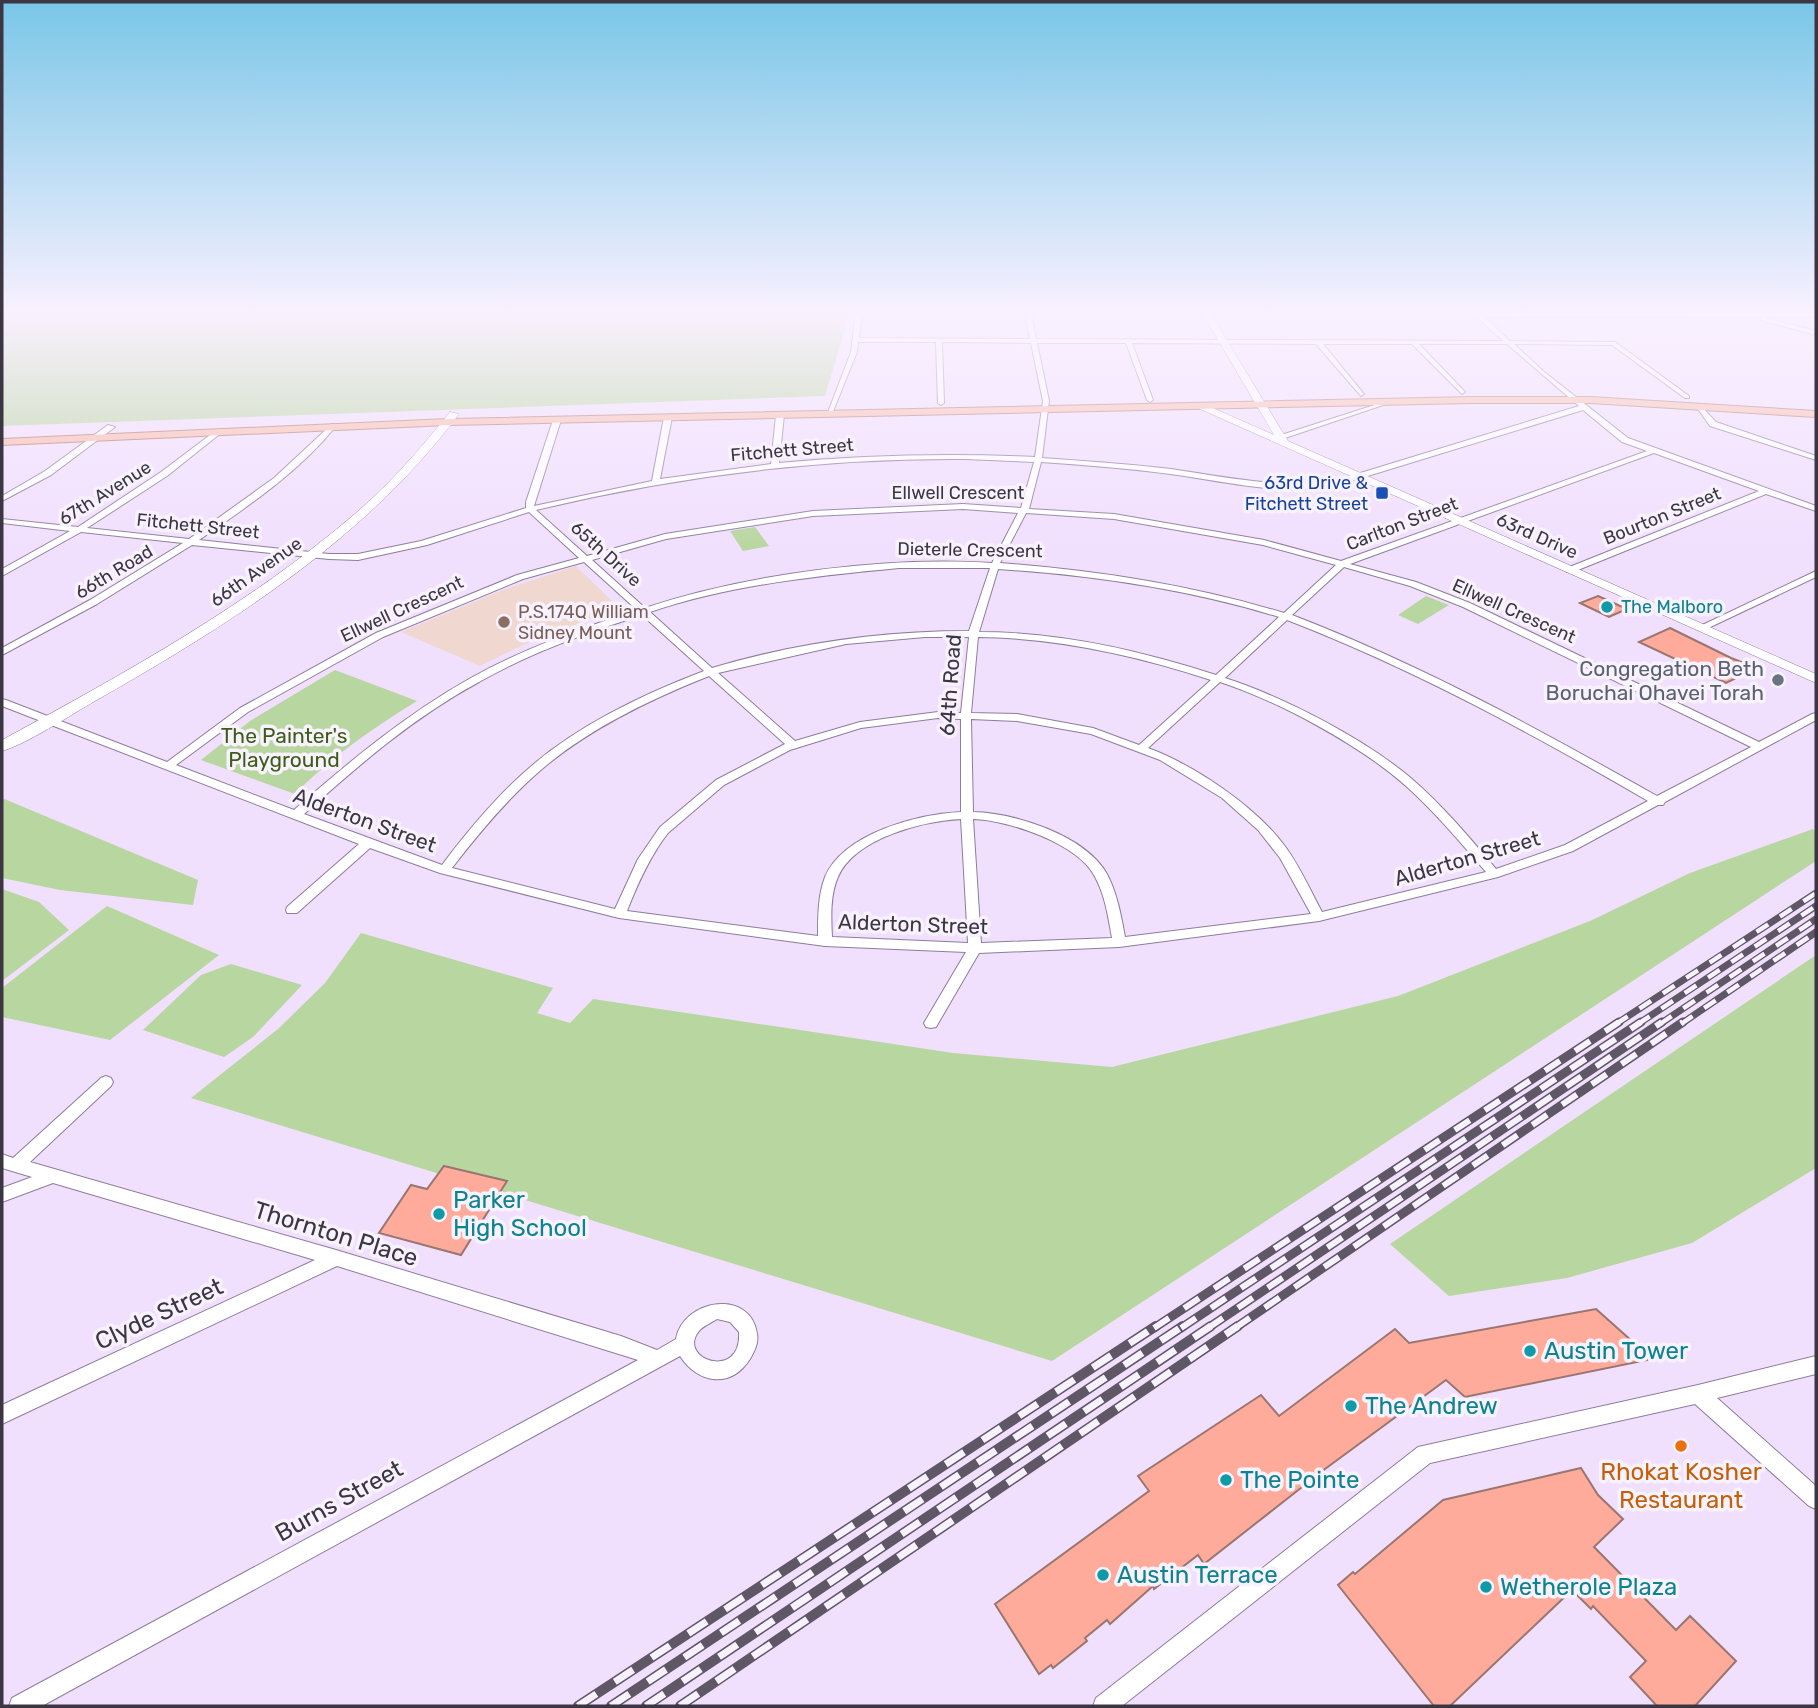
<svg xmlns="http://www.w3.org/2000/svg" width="1818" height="1708" font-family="Rubik,sans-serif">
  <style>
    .education { fill: #f0d7d0 }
    .green { fill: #b8d69f }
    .building { fill: #ffab9b; stroke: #99766f; stroke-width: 2 }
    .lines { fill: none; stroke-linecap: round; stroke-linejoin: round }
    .street-casing { stroke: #8d7d9a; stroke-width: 2 }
    .secondary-casing { stroke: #8d7d9a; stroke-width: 1 }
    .primary-casing { stroke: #b37061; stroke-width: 2 }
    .street { fill: #fff; fill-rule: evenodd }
    .secondary { fill: #fff; fill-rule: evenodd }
    .primary { fill: #f8bcaa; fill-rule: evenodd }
    .rail-far2-casing { stroke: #5f5666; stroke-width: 7 }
    .rail-far1-casing { stroke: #5f5666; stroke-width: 9 }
    .rail-casing { stroke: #5f5666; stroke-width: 10 }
    .rail-far2 { stroke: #f8f1fe; stroke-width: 4.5; stroke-dasharray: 14; stroke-linecap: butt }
    .rail-far1 { stroke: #f8f1fe; stroke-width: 6; stroke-dasharray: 18; stroke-linecap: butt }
    .rail { stroke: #f8f1fe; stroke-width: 7; stroke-dasharray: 22; stroke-linecap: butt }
    .transit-dot { fill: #1a4fb4; stroke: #f8f1fe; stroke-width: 2.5 }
    .culture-dot { fill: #0f9aa8; stroke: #f8f1fe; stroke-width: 2.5 }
    .education-dot { fill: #8d6e63; stroke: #f8f1fe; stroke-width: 2.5 }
    .worship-dot { fill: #6b7280; stroke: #f8f1fe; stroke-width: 2.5 }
    .food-dot { fill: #e8710a; stroke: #f8f1fe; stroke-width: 2.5 }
    .labels { text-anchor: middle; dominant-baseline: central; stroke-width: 7; stroke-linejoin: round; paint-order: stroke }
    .far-street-label { font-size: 18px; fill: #3c3542; stroke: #f8f1fe }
    .far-transit-label { font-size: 18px; fill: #164399; stroke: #f8f1fe; text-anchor: end }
    .far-culture-label { font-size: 18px; fill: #0d838f; stroke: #f8f1fe; text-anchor: start }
    .far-education-label { font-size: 18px; fill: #785e54; stroke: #f8f1fe; text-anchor: start }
    .worship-label { font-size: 21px; fill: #5b616d; stroke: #f8f1fe; text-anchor: end }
    .street-label { font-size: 21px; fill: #3c3542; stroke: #f8f1fe }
    .park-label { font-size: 21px; fill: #3c5d15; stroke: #f8f1fe }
    .near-culture-label { font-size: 24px; fill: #0d838f; stroke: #f8f1fe; text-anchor: start }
    .near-street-label { font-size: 24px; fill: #3c3542; stroke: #f8f1fe }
    .near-food-label { font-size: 24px; fill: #c56008; stroke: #f8f1fe }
  </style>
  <rect width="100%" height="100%" fill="#f1dffe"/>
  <!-- education -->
  <path class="education" d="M576 566 619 608 523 645 480 666 401 632 503 590Z"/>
  <!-- green -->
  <path class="green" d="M2 311H850L825 396 2 426Z
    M755 527 769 546 743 551 730 531Z
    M1426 596 1449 605 1418 624 1398 615Z
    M335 670 417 701C373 728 331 757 295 794L201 760 250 721Z
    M2 798 198 880 193 905 60 890 2 878Z
    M1813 829 1816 832V861L1052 1361 191 1098 278 1029 325 983 361 933 553 988 537 1013 570 1023 593 999 953 1053 1112 1067 1398 996 1590 921 1690 873Z
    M2 889 39 902 69 930 2 981Z
    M107 906 219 955 110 1040 2 1017V988Z
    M1816 955V1168L1692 1243 1567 1278 1449 1296 1390 1244Z
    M231 964 302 985 253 1037 224 1057 143 1030 201 975Z"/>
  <!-- building -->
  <path class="building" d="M1598 596 1627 609 1609 617 1580 603Z
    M1670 628 1731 658 1757 668 1726 683 1639 642Z
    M444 1166 507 1181 461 1255 379 1233 411 1185 427 1189Z
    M1596 1309 1652 1359 1465 1397 1446 1380 1325 1469 1204 1564 1198 1555 1154 1589 1153 1586 1110 1624 1107 1620 1085 1638 1087 1641 1053 1668 1051 1665 1039 1674 995 1604 1149 1491 1138 1476 1261 1395 1279 1416 1395 1329 1409 1343Z
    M1581 1468 1598 1495 1623 1519 1594 1547 1676 1630 1690 1616 1736 1661 1695 1706H1657L1630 1677 1646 1661 1593 1606 1591 1609 1572 1590 1450 1706H1434L1338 1585 1353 1572 1355 1574 1443 1500Z"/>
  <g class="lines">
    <!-- street casing -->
    <g class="street-casing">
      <path id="street" d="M856 311H1477L1816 313V317L1483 316 1510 341 1615 342 1689 396V398H1685L1612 345 1514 344 1543 371 1628 438 1816 506V511L1766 494 1573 572H1567V568L1759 491 1654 453 1350 564 1416 582 1470 603 1759 742 1812 714 1816 713V720L1665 802 1663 805H1658L1573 851 1498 877 1319 921 1119 947 979 953 936 1027 931 1028 926 1027 924 1023 966 952 825 946 619 918 440 873 370 848 297 913H287L286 910 287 907 359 844 2 706V699L6 700 167 762 240 708 376 633 517 575 579 558 529 512 427 545 358 560 329 559 192 545 97 604 2 655V648L90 600 183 543 81 532 2 576V569L70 531 2 523V519L78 527 161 472 218 429 222 431 221 433 167 476 87 528 189 539 274 478 332 424 336 426C299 472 247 507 199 540L329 554H358L421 541 526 508V502L553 420 557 418 561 420 534 506 652 481 664 417 668 415 672 417 660 479 771 464 776 415 780 413 784 415 779 463C864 455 949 453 1035 457L1043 401 1031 343 942 342 944 403 941 405 938 403 936 342H858L857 352 832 414 827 415 851 352ZM862 314H1025L1030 339 859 338ZM1031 314 1476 316 1503 341 1036 339ZM1037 343H1126L1147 400 1150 402 1153 400 1132 343 1316 344 1361 396 1364 394 1363 393 1323 344H1412L1462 394 1465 392 1464 391 1419 344H1507L1579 406 1331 482C1276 488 1225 477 1171 469 1128 464 1085 461 1042 458L1049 401ZM1583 410 1622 442 1647 451 1341 561 1264 540 1114 514 1029 509 1041 462C1084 465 1127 468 1170 474 1224 481 1279 496 1335 486ZM965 459 1034 462 1021 508 963 504 813 511 665 534 587 556 536 510C677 476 820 458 965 459ZM963 509 1018 513 992 563C885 556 746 574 645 608L592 560 666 539 813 516ZM1026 513 1114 519 1263 545 1336 565 1284 613C1192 585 1096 570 1000 563ZM584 562 637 610C580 629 522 649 469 679 405 715 349 762 294 810L176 765 248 712 383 637 523 579ZM1344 567 1410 586 1463 607 1751 747 1657 796C1538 729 1420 664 1292 615ZM899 568H990L969 631C883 631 795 643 712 668L650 612C730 585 815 576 899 568ZM998 569C1093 575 1188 589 1279 617L1216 675C1139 650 1060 632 979 632ZM642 615 704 671C646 693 583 723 535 763 500 792 470 828 442 865L304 814C359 765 414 717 479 682 530 653 586 633 642 615ZM1287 620C1414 669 1531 733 1648 801L1565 845 1496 869C1470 838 1443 806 1412 779 1365 739 1284 697 1225 678ZM925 637H969L961 713 938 712 860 722 795 741 718 673 846 644ZM978 637C1058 638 1135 655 1211 680L1139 745 1093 728 1017 714 971 713ZM709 676 785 744 716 780 660 827 638 859 615 909 452 868C479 833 508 798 542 769 590 728 651 699 709 676ZM1220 682C1278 701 1360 745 1406 786 1435 812 1460 842 1486 872L1322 912C1310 890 1300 866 1284 845 1255 806 1194 765 1148 748ZM938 718 961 719V812C918 814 844 833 825 877 818 895 818 916 818 936L627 911C638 883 650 856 668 833L724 785 790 750 861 728ZM971 719 1017 721 1091 734 1160 760 1222 798 1258 830 1280 858 1311 914 1125 937C1121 915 1117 893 1107 874 1085 835 1015 813 973 812ZM961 819 968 943 832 937C831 918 830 895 838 877 855 838 923 821 961 819ZM973 819C1008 820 1076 843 1094 875 1105 894 1108 916 1112 938L981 943Z
        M1763 317 1816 331V335L1761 320Z
        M1387 401 1392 402 1282 439 1275 437Z
        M1699 404 1716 422 1816 456V460L1710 426 1696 406Z
        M108 425 115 427 51 475 2 501V496L45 471Z
        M1816 571V577L1704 630H1698L1696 628Z
        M106 1076 111 1078 113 1082 111 1086 30 1162 336 1250 621 1336 657 1350 676 1339C683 1299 751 1288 757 1334 759 1343 754 1352 750 1359 731 1389 698 1384 680 1356L42 1706H9L12 1698 638 1360 337 1266 2 1424V1405L315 1260 53 1183 2 1202V1188L32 1177 2 1168V1154L13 1158 101 1078ZM717 1319 730 1322 739 1332C742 1382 676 1359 699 1331 703 1326 711 1323 717 1319Z
        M1816 1356V1374L1717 1398 1816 1486V1509L1809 1506 1695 1404 1430 1463 1122 1706H1093L1096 1698 1418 1447 1698 1385Z"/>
    </g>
    <!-- secondary casing -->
    <g class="secondary-casing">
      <path id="secondary" d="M1201 311H1209L1288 441 1816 674V683L1200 409V405H1206L1274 435Z
        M450 412 459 414C365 540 230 624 95 701 72 714 25 745 2 751V740C125 673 249 605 356 513 391 483 421 448 450 412Z"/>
    </g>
    <!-- primary casing -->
    <g class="primary-casing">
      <path id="primary" d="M1472 397H1590L1816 411V417L1590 403H1472L448 425 2 445V439L448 419Z"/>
    </g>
    <!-- street -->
    <use href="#street" class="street"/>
    <!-- secondary -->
    <use href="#secondary" class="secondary"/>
    <!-- primary -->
    <use href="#primary" class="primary"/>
    <!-- rail-far2 casing -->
    <g class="rail-far2-casing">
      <path id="rail-far2" d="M1616 1024 1816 893
        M1638 1024 1816 906
        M1660 1024 1816 919
        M1681 1024 1816 932"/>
    </g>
    <!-- rail-far1 casing -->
    <g class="rail-far1-casing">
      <path id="rail-far1" d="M1154 1328 1619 1022
        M1181 1328 1641 1022
        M1208 1328 1662 1022
        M1235 1328 1683 1022"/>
    </g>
    <!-- rail casing -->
    <g class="rail-casing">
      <path id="rail" d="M578 1706 1156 1326
        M611 1706 1183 1326
        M646 1706 1211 1326
        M680 1706 1238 1326"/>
    </g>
    <!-- rail-far2 -->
    <use href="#rail-far2" class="rail-far2"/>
    <!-- rail-far1 -->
    <use href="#rail-far1" class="rail-far1"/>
    <!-- rail -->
    <use href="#rail" class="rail"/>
  </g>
  <!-- sky -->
  <linearGradient id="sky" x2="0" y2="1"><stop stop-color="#79c6e8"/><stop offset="0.57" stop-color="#f9f1ff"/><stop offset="1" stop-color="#f9f1ff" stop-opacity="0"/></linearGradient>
  <rect width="1818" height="550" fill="url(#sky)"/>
  <!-- markers -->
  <rect class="transit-dot" x="1375" y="486" width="14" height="14" rx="3.5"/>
  <g class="culture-dot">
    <circle cx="1607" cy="607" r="7"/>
    <circle cx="439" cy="1214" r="7"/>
    <circle cx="1530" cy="1351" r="7"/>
    <circle cx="1351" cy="1406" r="7"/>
    <circle cx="1226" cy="1480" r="7"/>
    <circle cx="1103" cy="1575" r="7"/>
    <circle cx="1486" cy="1587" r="7"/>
  </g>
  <circle class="education-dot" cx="504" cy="622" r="7"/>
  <circle class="worship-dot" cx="1778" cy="680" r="7"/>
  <circle class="food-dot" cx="1681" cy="1446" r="7"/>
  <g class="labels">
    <!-- far-street labels -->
    <g class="far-street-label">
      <text transform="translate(792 450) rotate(-5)">Fitchett Street</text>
      <text transform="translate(105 493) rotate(-32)">67th Avenue</text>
      <text x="958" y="493">Ellwell Crescent</text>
      <text transform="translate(1662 516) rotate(-22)">Bourton Street</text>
      <text transform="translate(1402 524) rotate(-21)">Carlton Street</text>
      <text transform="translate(198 526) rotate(6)">Fitchett Street</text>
      <text transform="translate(1537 536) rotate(24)">63rd Drive</text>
      <text transform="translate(970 550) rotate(1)">Dieterle Crescent</text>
      <text transform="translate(606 554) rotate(42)">65th Drive</text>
      <text transform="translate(114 572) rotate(-31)">66th Road</text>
      <text transform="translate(256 572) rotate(-35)">66th Avenue</text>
      <text transform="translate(402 609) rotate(-25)">Ellwell Crescent</text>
      <text transform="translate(1514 611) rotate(24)">Ellwell Crescent</text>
    </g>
    <!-- far-transit labels -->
    <g class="far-transit-label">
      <text x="1368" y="483">63rd Drive &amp;<tspan x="1368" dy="21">Fitchett Street</tspan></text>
    </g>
    <!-- far-culture labels -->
    <g class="far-culture-label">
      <text x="1621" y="607">The Malboro</text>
    </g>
    <!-- far-education labels -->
    <g class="far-education-label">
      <text x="518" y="612">P.S.174Q William<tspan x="518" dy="21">Sidney Mount</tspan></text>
    </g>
    <!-- worship labels -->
    <g class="worship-label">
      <text x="1764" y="668">Congregation Beth<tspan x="1764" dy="24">Boruchai Ohavei Torah</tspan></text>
    </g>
    <!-- street labels -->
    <g class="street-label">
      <text transform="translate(950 685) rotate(-86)">64th Road</text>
      <text transform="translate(365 820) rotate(20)">Alderton Street</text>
      <text transform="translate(1467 858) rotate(-16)">Alderton Street</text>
      <text transform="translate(913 924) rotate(2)">Alderton Street</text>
    </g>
    <!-- park labels -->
    <g class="park-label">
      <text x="284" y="735">The Painter's<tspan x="284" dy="24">Playground</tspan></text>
    </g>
    <!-- near-culture labels -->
    <g class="near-culture-label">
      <text x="453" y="1200">Parker<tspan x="453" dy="28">High School</tspan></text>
      <text x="1544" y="1351">Austin Tower</text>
      <text x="1365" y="1406">The Andrew</text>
      <text x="1240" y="1480">The Pointe</text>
      <text x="1117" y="1575">Austin Terrace</text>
      <text x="1500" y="1587">Wetherole Plaza</text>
    </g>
    <!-- near-street labels -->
    <g class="near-street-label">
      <text transform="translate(336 1234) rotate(17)">Thornton Place</text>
      <text transform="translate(159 1314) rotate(-25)">Clyde Street</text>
      <text transform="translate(339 1501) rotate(-29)">Burns Street</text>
    </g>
    <!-- near-food labels -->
    <g class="near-food-label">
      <text x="1681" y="1472">Rhokat Kosher<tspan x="1681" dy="28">Restaurant</tspan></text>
    </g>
  </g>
  <!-- border -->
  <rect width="1818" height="1708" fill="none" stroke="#3c3542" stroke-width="7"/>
</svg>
